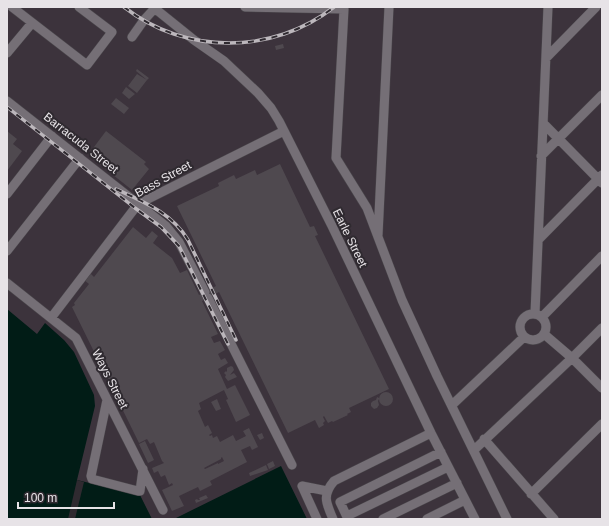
<svg xmlns="http://www.w3.org/2000/svg" width="609" height="526" font-family="Arial,sans-serif">
  <style>
    .built { fill: #3c333c }
    .water { fill: #011c16 }
    .pier { fill: #2f2a30 }
    .building { fill: #4f494f; fill-rule: evenodd }
    .lines { fill: none; stroke-linecap: round; stroke-linejoin: round }
    .minor-casing { stroke: #49454a; stroke-width: 10 }
    .minor { stroke: #756f76; stroke-width: 9 }
    .rail-casing { stroke: #bcb7bc; stroke-width: 3.5 }
    .rail { stroke: #2f2a30; stroke-width: 2; stroke-dasharray: 6; stroke-linecap: butt }
    .labels { text-anchor: middle; dominant-baseline: central; stroke-width: 4; stroke-linejoin: round; paint-order: stroke }
    .street-label { font-size: 12px; fill: #e7e3e7; stroke: #2f2a30 }
  </style>
  <rect width="100%" height="100%" fill="#2f2a30"/>
  <!-- built -->
  <path class="built" d="M7 7H602V519H7Z"/>
  <!-- water -->
  <path class="water" d="M7 309 37 334 45 323 64 340 74 352 94 395 95 406 77 480 140 495 152 519H7Z
    M281 466 307 519H174Z"/>
  <!-- pier -->
  <path class="pier" d="M77 480 84 482 75 519H68Z"/>
  <!-- building -->
  <path class="building" d="M283 44 284 48 276 50 275 46Z
    M137 69 149 78 147 80 136 71Z
    M137 74 147 80 137 93 128 86Z
    M126 87 135 94 129 99 122 93Z
    M116 98 129 108 124 114 111 104Z
    M7 131 17 139 13 144 22 151 7 171Z
    M106 131 146 162 144 164 149 169 132 190 88 155Z
    M280 164 310 227 314 226 318 235 315 236 389 389 349 408 351 412 347 414 348 415 333 422 332 421 328 423 324 416 323 417 325 421 323 423 324 425 319 428 315 420 288 433 219 292 202 301 218 334 211 337 214 343 220 341 225 350 218 354 221 360 225 358 228 363 218 369 227 389 235 385 250 415 236 422 226 400 228 399 224 390 199 403 201 409 198 411 205 427 208 425 212 433 209 435 210 436 212 435 213 438 217 436 220 442 233 435 236 441 246 436 243 431 249 428 258 447 252 450 250 446 241 450 247 462 210 481 212 485 200 491 198 487 179 496 184 506 172 511 162 490 173 485 172 483 169 485 165 475 161 477 158 471 154 473 152 468 164 463 162 461 154 442 150 444 147 439 139 443 72 307 75 305 74 303 89 284 84 280 90 273 94 277 133 227 146 238 152 231 158 236 153 243 172 258 180 273 187 270 199 295 216 286 177 206 219 186 218 183 234 175 236 179 255 170 257 175ZM222 457 224 461 218 464V463L205 469 204 468 221 459V458Z
    M231 366 233 367 234 370 230 375 234 373 237 377 228 381 225 377 226 375 224 373 226 371 227 372V368Z
    M379 399a7 7 0 1 1 14 0a7 7 0 1 1-14 0Z
    M377 397 379 398V399L378 401 379 405 377 408 374 409 371 406V403L373 401 376 400Z
    M217 399 221 409 216 411 211 402Z
    M262 433 264 438 260 440 257 435Z
    M145 441 154 460 148 463 139 444Z
    M273 461 275 466 269 469 267 464Z
    M266 465 268 470 250 476 249 473Z
    M206 495 208 498 196 503 195 500 197 499 198 500H200L199 498Z"/>
  <g class="lines">
    <!-- minor casing -->
    <g class="minor-casing">
      <path id="minor" d="M12 7 87 65 112 32 79 7
        M153 7 194 40 224 61 258 93 271 108 279 121 332 226 431 433 475 519
        M245 7 344 9 336 158 367 208 402 300 437 376 507 519
        M132 37 144 20 155 8
        M7 53 32 23
        M546 58 596 7
        M7 101 166 226 179 242 205 292
        M543 123 602 183
        M541 156 602 95
        M7 194 52 136
        M378 235 389 7
        M538 240 602 175
        M7 251 80 158
        M7 283 76 338 163 510
        M208 298 292 465
        M535 313 548 7
        M520 327a13 13 0 1 1 26 0a13 13 0 1 1-26 0Z
        M542 317 602 256
        M51 318 135 208 148 199 284 131
        M544 334 572 358 602 388
        M107 400 91 476 92 479 138 491H140L143 469
        M452 405 524 337
        M484 439 554 519
        M474 450 572 358 602 328
        M531 494 602 424
        M347 516 448 467
        M317 519 302 486 327 491
        M333 519C326 503 322 495 334 481L431 433
        M348 519 340 502 441 452
        M383 519 457 483
        M427 519 465 500"/>
    </g>
    <!-- minor -->
    <use href="#minor" class="minor"/>
    <!-- rail casing -->
    <g class="rail-casing">
      <path id="rail" d="M124 7C185 55 273 55 334 7
        M7 107 135 208 161 227 179 246 228 344
        M116 189C144 202 172 213 188 240L236 340"/>
    </g>
    <!-- rail -->
    <use href="#rail" class="rail"/>
  </g>
  <g class="labels">
    <!-- street labels -->
    <g class="street-label">
      <text transform="translate(81 143) rotate(38)">Barracuda Street</text>
      <text transform="translate(163 179) rotate(-29)">Bass Street</text>
      <text transform="translate(350 238) rotate(64)">Earle Street</text>
      <text transform="translate(110 379) rotate(63)">Ways Street</text>
    </g>
  </g>
  <!-- border -->
  <rect width="609" height="526" fill="none" stroke="#e7e3e7" stroke-width="16"/>
  <!-- scale -->
  <path d="M18 502v6h96v-6" fill="none" stroke="#e7e3e7" stroke-width="2"/>
  <text x="24" y="502" font-size="12" fill="#e7e3e7" stroke="#2f2a30" stroke-width="3" paint-order="stroke">100 m</text>
</svg>
